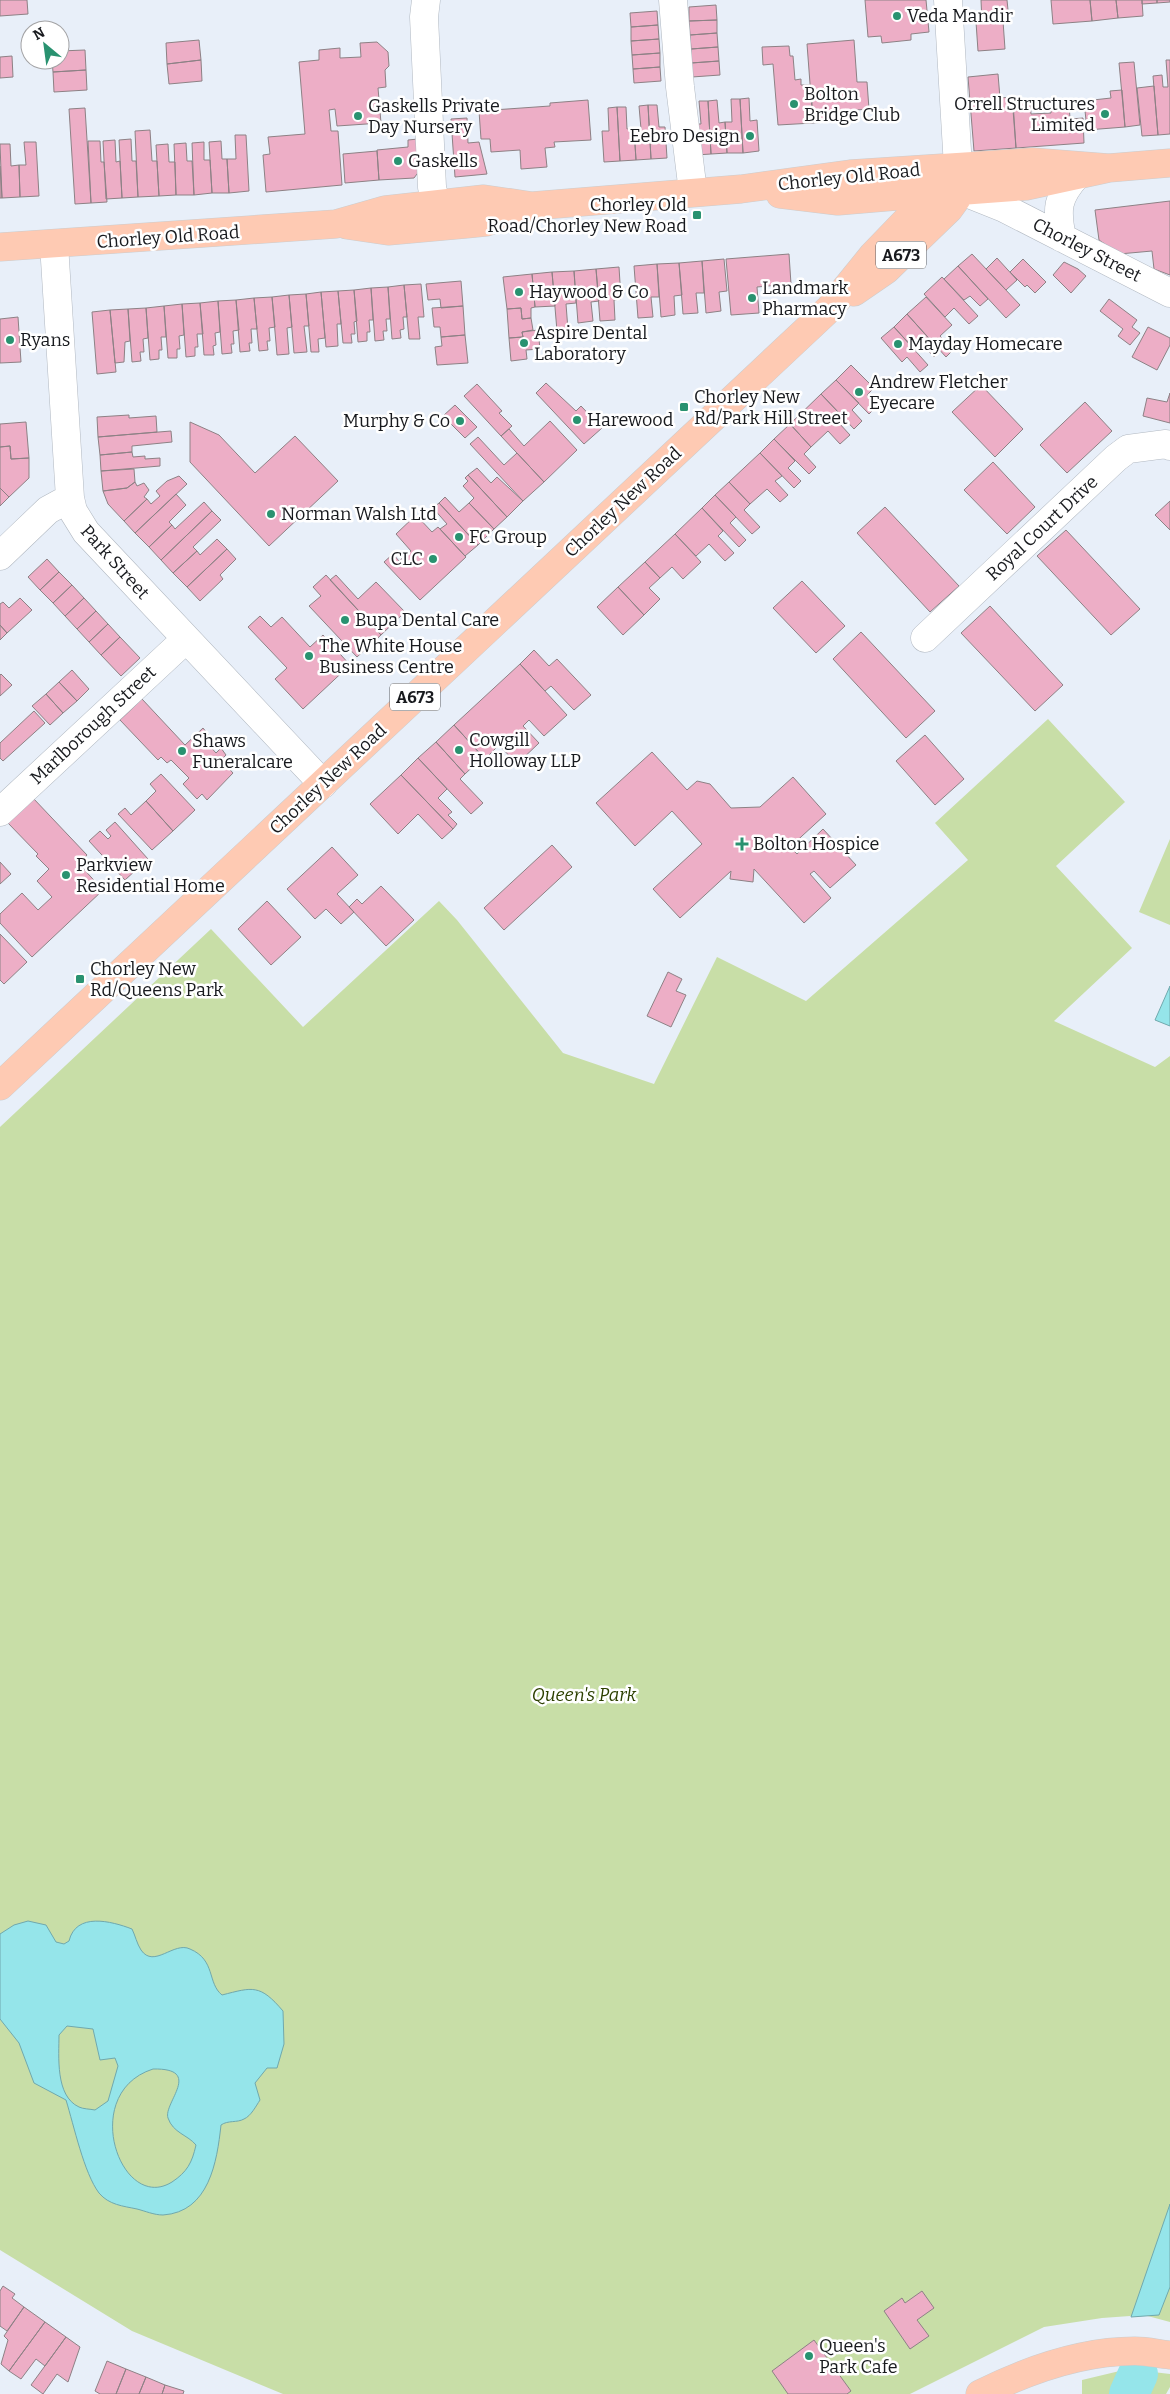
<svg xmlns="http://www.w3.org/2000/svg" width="1170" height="2394" font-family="Bitter,serif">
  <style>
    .green { fill: #c8dea7 }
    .water { fill: #95e5ea; stroke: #70a8ad; fill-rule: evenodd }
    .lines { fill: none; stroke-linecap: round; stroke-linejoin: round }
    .river { stroke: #95e5ea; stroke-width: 40 }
    .building { fill: #edaec6; stroke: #8d8185 }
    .minor-casing { stroke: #b1b8c1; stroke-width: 29 }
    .major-casing { stroke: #cccdce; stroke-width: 29 }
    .minor { stroke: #fff; stroke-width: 28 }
    .major { stroke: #fecab3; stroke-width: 28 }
    .poi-dot { fill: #299270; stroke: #fff; stroke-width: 2 }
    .labels { text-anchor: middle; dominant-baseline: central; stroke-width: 5; stroke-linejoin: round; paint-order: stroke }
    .shield { fill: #fff; stroke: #5d5f62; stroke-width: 1 }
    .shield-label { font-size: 16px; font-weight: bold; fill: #181a1e }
    .poi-label { font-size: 18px; fill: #181a1e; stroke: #fff; text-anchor: start }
    .street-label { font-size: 18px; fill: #181a1e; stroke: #fff }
    .park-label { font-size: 18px; font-style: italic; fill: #2d4000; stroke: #fff }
  </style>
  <rect width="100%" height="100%" fill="#e8eff9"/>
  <!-- green -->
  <path class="green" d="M1048 719 1125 802 1056 866 1132 948 1054 1021 1155 1067 1170 1056V2322L1144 2315 1102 2318 1044 2327 910 2394H283L132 2331 0 2250V1127L211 929 303 1027 439 901 457 920 563 1053 654 1084 717 957 806 1001 968 860 935 823Z
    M1170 839V925L1139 912Z
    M1128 2369 1170 2374V2387L1166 2394H1082V2380Z"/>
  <!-- water -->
  <path class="water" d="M1170 986V1026L1155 1020Z
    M28 1921 46 1925 56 1942 64 1944 69 1941C76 1912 111 1921 132 1929 135 1935 137 1944 141 1950 154 1969 174 1941 190 1949 216 1960 207 1983 222 1995 253 1987 260 1984 283 2011L284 2044 277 2068H267L255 2083 260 2100C256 2106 251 2116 244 2119 237 2123 228 2120 221 2125 217 2162 209 2212 163 2215 154 2215 145 2211 137 2209 123 2206 109 2205 99 2193 84 2173 74 2126 66 2100L34 2083 19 2043 0 2019V1934L14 1925ZM67 2026 93 2029 100 2060 115 2058 118 2066 108 2101 95 2110C90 2109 83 2109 79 2107 55 2096 59 2056 59 2035ZM153 2069C204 2068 163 2103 168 2118 173 2133 188 2135 196 2145 192 2163 187 2172 172 2182 121 2214 78 2093 153 2069Z
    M1170 2204V2287L1159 2315 1131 2317Z"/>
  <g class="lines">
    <!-- river -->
    <path class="river" d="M1129 2394 1138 2374"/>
  </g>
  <!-- building -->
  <path class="building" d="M0 0H27L28 14 0 16Z
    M865 0H926L929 32 911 34V40L882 43 881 36 868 37Z
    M981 0H1007L1009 20 982 22Z
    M1051 0H1090L1092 21 1053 24Z
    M1090 0H1116L1118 18 1092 21Z
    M1116 0H1142L1143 16 1118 18Z
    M1142 0H1157V3L1142 4Z
    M1157 0H1170V2L1157 3Z
    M716 5 717 20 689 21V7Z
    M657 11 658 25 631 27 630 13Z
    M717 20V33L690 35 689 21Z
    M1003 21 1005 49 978 51 976 22Z
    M658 25 659 39 631 41V27Z
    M717 33 718 47 691 49 690 35Z
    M659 39 660 53 632 55 631 41Z
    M199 40 201 60 167 64 166 43Z
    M854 40 857 82H867L869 109 856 110 857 120 813 123 807 44Z
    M377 42 388 52 389 66 385 70 386 87 378 88 381 123 337 126 335 109 329 110 331 131H338L342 185 266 192 263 155 270 154 268 137 305 134 299 62 319 60V50L340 48V58L361 57 360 43Z
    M789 46 790 56H793L795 80 801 79V85H811L813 123 778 125 773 64 763 65 762 47Z
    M718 47 719 61 691 63V49Z
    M85 50 86 70 53 72 52 60H60V51Z
    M660 53V67L633 69 632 55Z
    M12 56 13 77 0 78V57Z
    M201 60 202 81 169 84 167 64Z
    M1166 60H1170V134L1158 135 1153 76 1162 75 1163 87H1168Z
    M719 61 720 75 692 77 691 63Z
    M1134 62 1140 125 1125 127 1119 63Z
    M660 67 661 81 634 83 633 69Z
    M86 70 87 90 54 92 53 72Z
    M998 74 1000 98 1012 97 1016 148 974 151 968 77Z
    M1154 86 1158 135 1142 136 1137 88Z
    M1122 90 1125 127 1087 130 1084 101 1111 98 1110 91Z
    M749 98 750 121 757 120 759 151 743 153 740 99Z
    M731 99H740L743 153H727L725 122H732Z
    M588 100 591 140 554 142 555 147 545 148 547 167 521 169 520 150 491 152 490 139H481L479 111 550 106V103Z
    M717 100 719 123 725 122 727 153 711 154 708 101Z
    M699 101H708L711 154 696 155 694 124H701Z
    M1030 101 1031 114 1051 113V105L1069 103 1070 119 1083 118 1084 143 1016 148 1013 102Z
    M648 105 651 159 636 160 634 129H641L639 106Z
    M648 105H657L659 127H665L667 158 651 159Z
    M617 107 620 161 604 162 602 131H609L608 108Z
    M617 107H626L627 129H634L636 160 620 161Z
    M85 108 91 203 75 204 69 109Z
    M467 118 468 143 479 142 487 174 455 177 451 119Z
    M150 130 152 161H157L159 196 138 197 135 131Z
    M235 135H246L249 191 229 193 227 159H236Z
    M131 139 132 161H136L138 197 122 198 119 140Z
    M418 139 420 170 414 178 379 180 377 150 408 147V140Z
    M115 140 116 162 120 161 122 198 106 199 103 141Z
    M88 141H100L101 162H104L107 202 91 203Z
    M221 141 222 159H227L229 193H212L209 142Z
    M24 142H36L39 196 20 197 19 165H26Z
    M204 142V160H210L212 193 194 195 192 143Z
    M186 143 187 161H192L194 195H176L174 144Z
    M0 144H10L11 166 19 165 20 197 2 198Z
    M168 144 169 162H175L176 195 159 196 156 145Z
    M377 151 379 180 345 183 343 154Z
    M0 166 2 198H0Z
    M1170 201V275L1154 269 1152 251 1119 254 1099 240 1095 210Z
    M789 254 791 284 757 287 759 313 731 315 726 259Z
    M972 254 1020 305 1006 318 958 266Z
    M997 258 1017 280 1006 290 986 269Z
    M724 259 727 291 719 292 721 311 706 313 702 261Z
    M1023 259 1046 282 1035 293 1027 285 1025 287 1010 272Z
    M702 261 704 293H696L698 313 683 314 679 263Z
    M1064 262 1078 269 1086 276 1071 293 1053 275Z
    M679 263 682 295 674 296 675 315 661 317 657 264Z
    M657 264 659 297H651L653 317 638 318 634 266Z
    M958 266 988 299 980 306 970 296 964 300 944 279Z
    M619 267 621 299 614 300 615 320 600 321 596 269Z
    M596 269 599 301 591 302 593 321 578 323 574 271Z
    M574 271 576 303 566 304 568 330 557 331 552 272Z
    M552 272 555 306 535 307 532 274Z
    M532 274 535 307 531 308V318L522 319 521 308 507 309 503 277Z
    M942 277 978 316 969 324 954 308 945 317 924 294Z
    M461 281 463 306 441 308 440 299 428 300 426 284Z
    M421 284 424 317H418L420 339H409L404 285Z
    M404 285 407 317H403L404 329 400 330 401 338 392 339 388 287Z
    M388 287 390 319H386L387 331H383L384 340 375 341 371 288Z
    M371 288 373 320H369L370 332H367V341L358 342 354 290Z
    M354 290 357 321 354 322 355 334H351L352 343H343L338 291Z
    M338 291 341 324H337L338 346 326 347 321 292Z
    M321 292 325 338 318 339 319 352H311L306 294Z
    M306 294 309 326H304L307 352 294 353 289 295Z
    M289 295 292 327 287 328 289 354 277 355 272 297Z
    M272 297 275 327 269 328 270 341H267L268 350 259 351 254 298Z
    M926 297 952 325 940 336 953 350 946 357 907 314Z
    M254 298 257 329H251L252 343H249L250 351 240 352 236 300Z
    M1109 299 1137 320 1132 327 1140 333 1130 345 1118 336 1123 329 1100 311Z
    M236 300 239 330 233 331 234 344H231L232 353 222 354 218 301Z
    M218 301 220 332 215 333 216 345 213 346 214 355H204L200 303Z
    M200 303 203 334H197L198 347H195V356L186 357 182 304Z
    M182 304 184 335 179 336 180 349H177V358H168L164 306Z
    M164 306 166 337H161L162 350H159V359L150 360 146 308Z
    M463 306 465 335 441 337 440 327H434L432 308Z
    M146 308 148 338 143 339 144 352H140L141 361 132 362 128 309Z
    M521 308 522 319 531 318 533 330 522 332 523 337 509 338 507 309Z
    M128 309 130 341 125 342 124 362 115 363 110 310Z
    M110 310 116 372 97 374 92 312Z
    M907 314 940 351 934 357 922 344 915 350 894 327Z
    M18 317 21 362 0 363V319Z
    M894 327 928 365 920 372 907 357 902 362 881 338Z
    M1148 327 1170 338V345L1157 370 1132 357Z
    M538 330 540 349 526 350 527 359 511 361 509 338 523 337 522 332Z
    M465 335 468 363 437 365 435 347 442 346 441 337Z
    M851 365 874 388 867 395 877 406 869 414 836 380Z
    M836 380 859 403 852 410 862 421 854 429 821 394Z
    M546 383 576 411 581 406 602 428 584 444 536 393Z
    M477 384 502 411 499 413 512 426 501 436 464 396Z
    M981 385 1023 429 995 457 952 412Z
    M1170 393V423L1143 416 1147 398 1167 402Z
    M821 394 843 417 838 422 850 435 840 444 828 431 811 447 790 424Z
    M1085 402 1112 431 1067 473 1040 445Z
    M455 405 477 427 465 438 443 416Z
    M129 415V418L156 416 157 432 98 437 97 417Z
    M550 421 577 450 544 482 501 436 509 429 524 446Z
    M26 422 29 458 11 459 10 446 0 447V424Z
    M190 422 219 435 255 473 295 436 338 481 269 546 190 462Z
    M790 424 811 447 804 454 816 467 809 474 774 439Z
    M171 431 172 442 132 446V452L100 455 98 437Z
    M478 437 504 465 517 453 544 482 523 501 470 444Z
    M774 439 795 461 788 468 801 481 794 488 760 453Z
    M10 446 11 459 29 458V478L9 497 0 488V447Z
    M132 452 133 457 145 456V459L160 458V466L101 471 100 455Z
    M760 453 782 476 775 481 788 495 780 502 767 489 750 504 729 482Z
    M993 462 1035 507 1007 534 964 490Z
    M477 468 491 483 497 477 523 501 507 517 468 475Z
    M134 469 135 482 127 488 103 491 101 471Z
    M468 475 507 517 494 529 469 503 474 498 463 486 468 481 465 478Z
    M179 476 187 484 135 533 124 521 147 499 151 504 160 496 156 491 167 481Z
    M135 482 137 486 144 483 149 490 144 497 147 499 124 521 108 504 103 491 127 488Z
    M729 482 750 504 744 510 760 527 752 534 715 495Z
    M0 488 9 497 0 506Z
    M176 494 186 505 169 522 172 525 149 547 135 533Z
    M715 495 736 517 730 523 746 540 739 547 702 508Z
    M445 497 459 512 469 503 494 529 478 545 439 503Z
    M1170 501V530L1155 515Z
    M204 502 212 511 161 560 149 547 172 525 175 529Z
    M439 503 478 545 465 556 440 529 447 524 433 508Z
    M885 507 959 586 930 612 857 533Z
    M702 508 723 531 718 536 734 553 725 561 709 544 696 556 675 534Z
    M212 511 221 520 193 547 197 551 173 573 161 560Z
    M416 515 432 532 438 527 466 557 420 600 384 562 393 554 399 561 411 551 396 534Z
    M1066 530 1140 609 1111 635 1037 556Z
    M675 534 701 562 683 579 672 567 660 578 645 562Z
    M217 539 227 549 187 587 173 573 197 551 200 555Z
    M227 549 236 559 220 575 223 579 200 601 187 587Z
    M47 559 59 572 40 590 28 577Z
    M645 562 660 578 649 588 660 599 644 615 618 587Z
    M59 572 72 585 53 603 40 590Z
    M326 575 381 635 357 657 309 606 321 596 313 587Z
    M336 575 358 599 376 582 405 612 381 635 330 580Z
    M802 581 845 626 816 653 773 608Z
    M72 585 84 598 65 616 53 603Z
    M618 587 644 615 623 635 597 607Z
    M20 598 32 610 7 633 0 625V604L3 602 9 608Z
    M84 598 96 611 77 629 65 616Z
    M990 606 1063 685 1035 711 961 633Z
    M96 611 108 624 89 642 77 629Z
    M260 616 271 627 282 617 310 647 323 635 350 665 303 709 275 679 287 668 248 627Z
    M108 624 120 637 101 655 89 642Z
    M0 625 7 633 0 640Z
    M861 632 935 711 906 738 833 659Z
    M120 637 140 658 121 676 101 655Z
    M534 650 549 666 557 659 591 695 574 710 551 686 545 691 520 664Z
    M520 664 567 715 544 736 529 720 523 726 539 743 517 764 499 745 485 759 454 725Z
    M72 670 89 689 77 701 59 682Z
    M1 674 12 685 0 696V675Z
    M59 682 77 701 63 713 46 694Z
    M46 694 63 713 50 725 32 706Z
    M142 699 185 745 203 728 211 738 207 743 216 753 221 748 226 755 221 760 233 773 207 800 202 794 197 799 183 784 189 778 171 760 167 763 161 757 158 760 120 720Z
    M34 711 45 723 3 761 0 758V743Z
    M454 725 483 757 465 774 436 742Z
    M925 735 964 779 935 805 896 761Z
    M436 742 465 774 460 779 483 803 471 814 418 758Z
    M652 752 687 790 697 781 710 784 731 808 760 807 793 777 826 814 790 847 797 854 823 829 856 865 830 888 814 871 810 874 831 898 804 923 754 869 753 882 730 879 731 871 680 918 653 889 702 844 672 811 635 846 596 803Z
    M418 758 447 789 438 798 452 812 448 815 457 824 453 829 401 775Z
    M161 774 195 810 173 831 146 801 156 791 150 784Z
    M401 775 453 829 442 839 418 814 398 834 370 804Z
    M33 798 87 855 79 864 103 890 32 957 0 923V914L22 893 38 910 52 897 37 881 49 869 36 856 38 854 7 822Z
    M146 801 173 831 152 850 118 814 125 808 131 815Z
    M115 822 148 859 125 880 89 841 100 831 108 839 111 836 106 830Z
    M552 845 572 867 504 930 484 908Z
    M332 847 358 875 337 894 354 912 341 924 326 909 315 919 287 889Z
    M0 862 11 874 0 884Z
    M381 886 414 920 386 946 349 907 357 899 362 904Z
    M267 901 301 937 271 965 238 929Z
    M0 934 27 962 4 984 0 980Z
    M668 972 682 979 676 991 686 995 671 1027 647 1016Z
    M3 2286 15 2294 12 2298 24 2307 7 2331 0 2326V2291Z
    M922 2291 934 2308 917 2320 929 2336 910 2349 884 2311 902 2298 905 2303Z
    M24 2307 45 2322 9 2371 1 2364 8 2340 4 2336Z
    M45 2322 66 2337 45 2366 36 2359 21 2379 9 2371Z
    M66 2337 80 2347 68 2382 57 2374 43 2394 31 2385Z
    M814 2340 851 2391 847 2394H788L772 2371Z
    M107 2361 126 2369 116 2394H100L95 2391Z
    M126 2369 146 2377 139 2394H116Z
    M146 2377 165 2385 162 2394H139Z
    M165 2385 184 2391 183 2394H162Z"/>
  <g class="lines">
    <!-- minor casing -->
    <g class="minor-casing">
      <path id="minor" d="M426 0 424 17 432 187C435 200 437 215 452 220
        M673 0 680 87 693 192
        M948 0 958 167 975 183
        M959 190 1004 208 1170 293
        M1062 238C1056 209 1057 197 1077 175
        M54 244 70 498 73 511 86 532 323 784
        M0 556 48 510 70 498
        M925 638 1116 458 1128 449 1166 444 1170 446
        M0 812 186 639"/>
    </g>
    <!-- major casing -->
    <g class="major-casing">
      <path id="major" d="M780 194 838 201 933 193 1026 186 1109 168 1170 163
        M347 225 388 231 466 224 486 222 526 208
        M0 247 336 224 385 210 484 199 532 206 741 189 850 174 1032 162 1109 168
        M854 292 886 270 949 209 957 198 958 176
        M0 1086 830 308 873 255 958 167
        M980 2394C1028 2370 1081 2351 1135 2351 1147 2351 1159 2354 1170 2355"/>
    </g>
    <!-- minor -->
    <use href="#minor" class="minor"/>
    <!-- major -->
    <use href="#major" class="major"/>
  </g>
  <!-- markers -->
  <g class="poi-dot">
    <circle cx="897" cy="16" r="5"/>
    <circle cx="794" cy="104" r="5"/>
    <circle cx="1105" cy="114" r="5"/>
    <circle cx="358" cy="116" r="5"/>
    <circle cx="750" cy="136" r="5"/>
    <circle cx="398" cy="161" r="5"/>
    <rect x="692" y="210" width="10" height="10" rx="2.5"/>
    <circle cx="519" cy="292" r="5"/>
    <circle cx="752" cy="298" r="5"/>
    <circle cx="10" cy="340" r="5"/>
    <circle cx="524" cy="343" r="5"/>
    <circle cx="898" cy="344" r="5"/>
    <circle cx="859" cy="392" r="5"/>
    <rect x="679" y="402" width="10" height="10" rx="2.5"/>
    <circle cx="577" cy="420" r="5"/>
    <circle cx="460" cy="421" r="5"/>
    <circle cx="271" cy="514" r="5"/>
    <circle cx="459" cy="537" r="5"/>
    <circle cx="433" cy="559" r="5"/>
    <circle cx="345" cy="620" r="5"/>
    <circle cx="309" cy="656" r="5"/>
    <circle cx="459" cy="750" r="5"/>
    <circle cx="182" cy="751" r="5"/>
    <path d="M739.5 836.5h5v5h5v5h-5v5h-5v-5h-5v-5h5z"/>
    <circle cx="66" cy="875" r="5"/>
    <rect x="75" y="974" width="10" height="10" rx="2.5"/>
    <circle cx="809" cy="2356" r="5"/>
  </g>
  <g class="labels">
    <!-- shield labels -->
    <g class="shield">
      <rect x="876" y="241.5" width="50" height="27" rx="4"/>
      <rect x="390" y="683.5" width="50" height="27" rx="4"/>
    </g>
    <g class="shield-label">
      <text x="901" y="255">A673</text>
      <text x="415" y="697">A673</text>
    </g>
    <!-- poi labels -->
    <g class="poi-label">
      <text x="907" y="16">Veda Mandir</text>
      <text x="804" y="94">Bolton<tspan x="804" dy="21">Bridge Club</tspan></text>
      <text x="1095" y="104" text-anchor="end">Orrell Structures<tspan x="1095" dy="21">Limited</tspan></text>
      <text x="368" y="106">Gaskells Private<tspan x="368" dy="21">Day Nursery</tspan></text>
      <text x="740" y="136" text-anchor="end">Eebro Design</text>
      <text x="408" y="161">Gaskells</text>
      <text x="687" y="205" text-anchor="end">Chorley Old<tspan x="687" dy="21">Road/Chorley New Road</tspan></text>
      <text x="762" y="288">Landmark<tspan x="762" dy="21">Pharmacy</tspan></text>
      <text x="529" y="292">Haywood &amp; Co</text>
      <text x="534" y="333">Aspire Dental<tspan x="534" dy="21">Laboratory</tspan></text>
      <text x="20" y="340">Ryans</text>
      <text x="908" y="344">Mayday Homecare</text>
      <text x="869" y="382">Andrew Fletcher<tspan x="869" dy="21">Eyecare</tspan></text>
      <text x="694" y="397">Chorley New<tspan x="694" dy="21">Rd/Park Hill Street</tspan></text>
      <text x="587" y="420">Harewood</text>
      <text x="450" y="421" text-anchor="end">Murphy &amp; Co</text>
      <text x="281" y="514">Norman Walsh Ltd</text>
      <text x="469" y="537">FC Group</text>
      <text x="423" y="559" text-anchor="end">CLC</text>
      <text x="355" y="620">Bupa Dental Care</text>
      <text x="319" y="646">The White House<tspan x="319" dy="21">Business Centre</tspan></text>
      <text x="469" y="740">Cowgill<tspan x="469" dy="21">Holloway LLP</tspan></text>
      <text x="192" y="741">Shaws<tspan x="192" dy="21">Funeralcare</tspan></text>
      <text x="753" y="844">Bolton Hospice</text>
      <text x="76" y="865">Parkview<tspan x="76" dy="21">Residential Home</tspan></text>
      <text x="90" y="969">Chorley New<tspan x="90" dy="21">Rd/Queens Park</tspan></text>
      <text x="819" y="2346">Queen's<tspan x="819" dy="21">Park Cafe</tspan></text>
    </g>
    <!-- street labels -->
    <g class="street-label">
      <text transform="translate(849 177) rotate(-6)">Chorley Old Road</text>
      <text transform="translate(168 237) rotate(-4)">Chorley Old Road</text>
      <text transform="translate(1087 250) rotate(27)">Chorley Street</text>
      <text transform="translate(623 502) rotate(-43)">Chorley New Road</text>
      <text transform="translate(1042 528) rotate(-43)">Royal Court Drive</text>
      <text transform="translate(115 562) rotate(48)">Park Street</text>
      <text transform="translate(93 725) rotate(-43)">Marlborough Street</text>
      <text transform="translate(328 779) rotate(-43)">Chorley New Road</text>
    </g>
    <!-- park labels -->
    <g class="park-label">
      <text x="584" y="1695">Queen's Park</text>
    </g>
  </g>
  <!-- north arrow -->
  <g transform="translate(45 45) rotate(331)"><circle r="24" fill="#ffffff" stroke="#a3a3a5"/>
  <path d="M0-4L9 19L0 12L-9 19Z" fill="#299270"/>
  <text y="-8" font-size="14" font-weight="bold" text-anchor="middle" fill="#181a1e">N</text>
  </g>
</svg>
